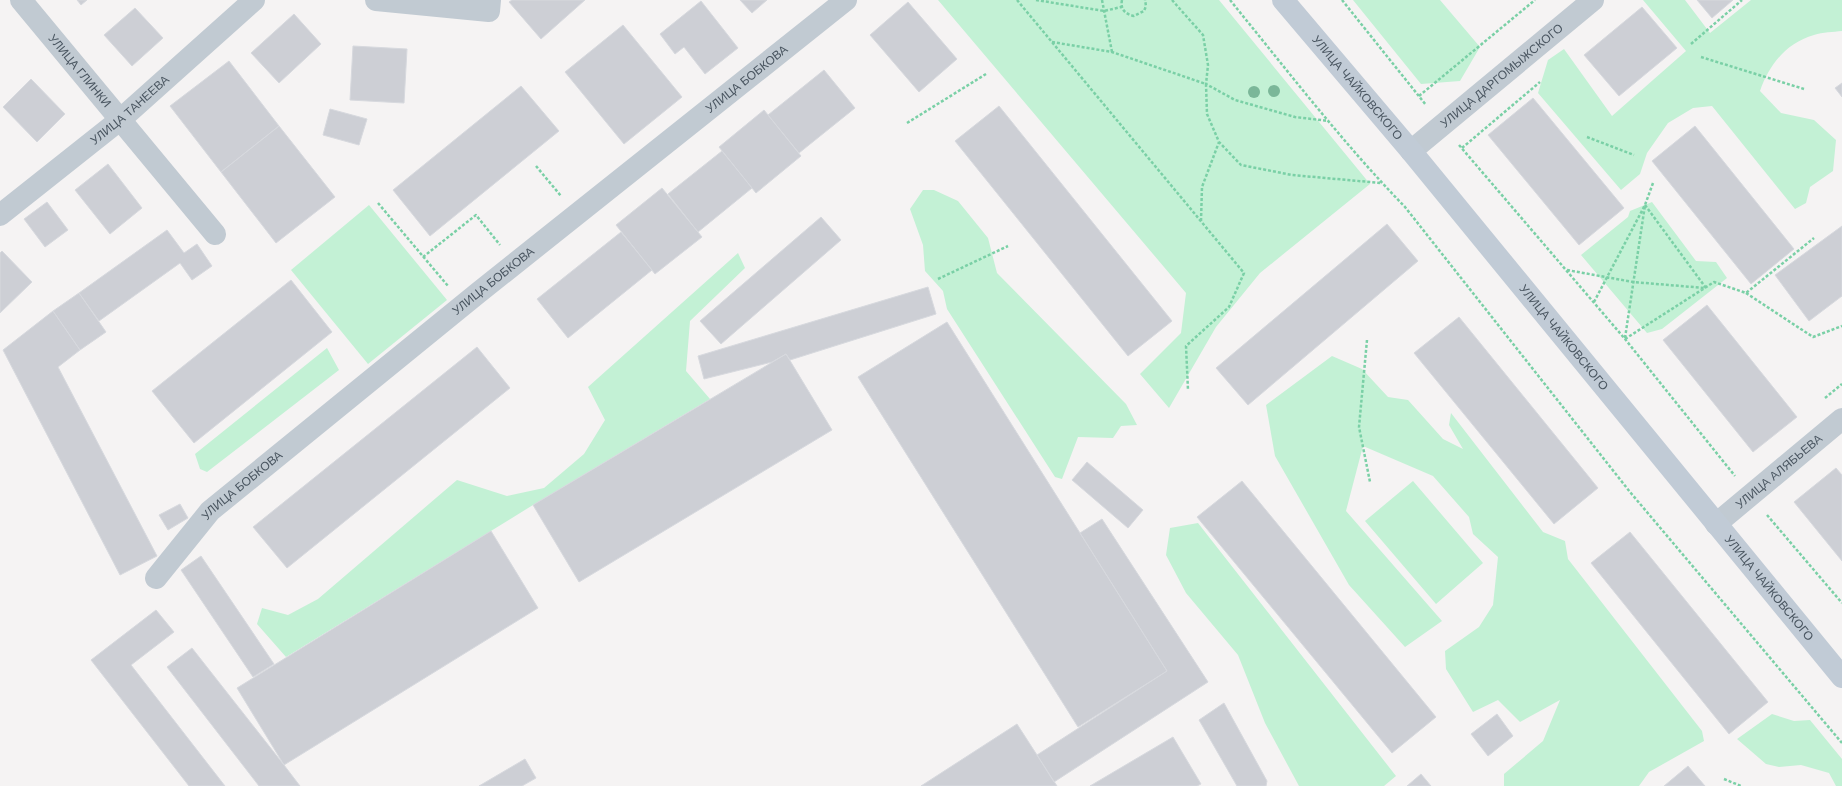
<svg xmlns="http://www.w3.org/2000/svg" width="1842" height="786" font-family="'DM Sans',sans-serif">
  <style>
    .green { fill: #c3f1d5 }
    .building { fill: #cdcfd5; stroke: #d7d9de }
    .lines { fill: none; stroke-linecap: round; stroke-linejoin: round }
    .path { stroke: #7ad0a6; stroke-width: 2.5; stroke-dasharray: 3 2; stroke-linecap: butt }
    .street { stroke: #c1cad2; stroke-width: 22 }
    .secondary { stroke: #c1cbd6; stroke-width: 22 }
    .tree { fill: #7bb799 }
    .labels { text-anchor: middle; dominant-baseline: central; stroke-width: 3; stroke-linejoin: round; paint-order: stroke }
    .street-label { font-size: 12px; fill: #4a5661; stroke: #fff }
  </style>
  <rect width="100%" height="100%" fill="#f5f3f3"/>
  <!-- green -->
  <path class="green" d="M938 0H1219L1370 184 1260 273 1216 327 1169 408 1140 374 1181 333 1186 293Z
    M1353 0H1440L1480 47 1460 81 1421 84Z
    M1643 0H1685L1710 33 1751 0H1842V31C1833 32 1823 32 1814 35 1786 43 1769 65 1760 91L1781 113 1814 120 1836 140 1833 171 1810 187 1806 203 1795 209 1712 106 1693 108 1668 123 1647 153 1640 174 1621 190 1538 93 1548 60 1564 49 1612 116 1686 51Z
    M923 190H934L958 201 988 238 997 273 1126 404 1137 425 1121 426 1113 438 1078 437 1062 479 1055 477 947 309 943 291 925 271 923 245 910 209Z
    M1652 202 1696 261 1716 262 1727 278 1662 329 1647 333 1581 255 1628 217 1630 211Z
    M369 205 447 300 368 364 291 270Z
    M738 253 745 268 690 321 686 371 710 399 533 505 286 657 257 624 262 608 288 615 318 599 457 480 507 496 544 488 584 454 605 420 588 387Z
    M327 348 339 370 207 472 200 469 195 454Z
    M1332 356 1362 369 1388 397 1408 400 1443 439 1463 449 1449 425 1451 413 1543 532 1565 541 1568 559 1702 731 1704 741 1649 772 1639 786H1504V774L1543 741 1560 700 1520 722 1498 700 1473 712 1446 669 1445 651 1479 627 1493 605 1498 557 1473 534 1469 517 1433 476 1363 446 1346 511 1442 621 1405 647 1349 585 1275 456 1266 405Z
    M1413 481 1483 563 1436 604 1365 521Z
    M1198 523 1396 776 1384 786H1299L1265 723 1238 655 1186 593 1166 555 1170 528Z
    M1772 714 1794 721 1810 720 1842 759V786H1836L1829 773 1801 765 1779 767 1766 764 1737 739Z"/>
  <!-- building -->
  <path class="building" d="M77 0H87L81 5Z
    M512 0H585L541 39 509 2Z
    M740 0H767L752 13Z
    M1697 0H1733L1712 18Z
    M701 1 738 48 705 74 684 47 675 54 660 34Z
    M908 2 957 59 919 92 870 35Z
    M1642 7 1677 48 1619 96 1584 55Z
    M135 8 163 38 132 66 104 35Z
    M294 14 321 44 279 83 251 53Z
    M623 25 682 97 624 144 565 72Z
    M353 46 407 49 404 103 350 100Z
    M229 61 279 126 221 172 170 106Z
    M824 70 855 108 799 153 768 115Z
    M31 79 65 114 37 142 3 107Z
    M1842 83V97L1835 88Z
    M521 86 559 131 430 236 393 190Z
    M1533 98 1624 208 1579 245 1488 135Z
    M999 106 1172 321 1128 356 955 141Z
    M330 109 367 119 359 145 323 135Z
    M764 110 801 156 756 193 719 147Z
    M279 126 335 197 276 243 221 172Z
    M1695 126 1794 249 1751 284 1652 161Z
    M722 151 752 188 698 232 668 194Z
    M108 164 142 208 110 234 75 190Z
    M662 188 702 237 655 274 616 225Z
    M47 202 68 230 45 247 24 219Z
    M821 217 841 240 721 344 700 321Z
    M1387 224 1418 261 1248 405 1216 368Z
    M1842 226V296L1809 321 1775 275Z
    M167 230 184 253 197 244 212 266 192 280 180 263 99 321 79 293Z
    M621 232 652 270 568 338 537 299Z
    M2 251 32 282 0 313V253Z
    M291 280 332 332 194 443 152 391Z
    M928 287 936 314 790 360 786 354 772 362 704 379 698 356Z
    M79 293 106 332 80 350 53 311Z
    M1707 305 1797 417 1753 452 1663 340Z
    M53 311 80 350 58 367 157 556 120 575 3 350Z
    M1459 317 1598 488 1554 524 1414 353Z
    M947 322 1167 671 1078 727 858 377Z
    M477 347 510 388 287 568 253 527Z
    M786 354 832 430 579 582 533 505Z
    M1087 462 1143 510 1128 528 1072 480Z
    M1836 468 1842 475V561L1794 502Z
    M1242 481 1436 717 1392 753 1197 517Z
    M180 504 188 518 168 530 159 515Z
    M1102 519 1208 682 1054 782 1037 755 1167 671 1080 533Z
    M491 531 538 608 284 765 237 688Z
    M1630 532 1768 702 1729 734 1591 563Z
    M201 556 274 664 253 677 181 570Z
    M156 610 174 632 131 665 225 786H189L91 660Z
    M192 648 284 765 300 786H259L167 667Z
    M1224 703 1267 781 1266 786H1237L1199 720Z
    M1497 714 1513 736 1488 756 1471 734Z
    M1017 724 1057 786H921Z
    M1173 737 1201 784 1197 786H1090Z
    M525 759 536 778 522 786H479Z
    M1688 766 1705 786H1664Z
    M1421 774 1431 786H1407Z"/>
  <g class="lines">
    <!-- path -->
    <path class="path" d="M1017 0 1244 273 1229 307 1186 346 1188 390
      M1036 0 1104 11 1121 7
      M1102 0 1112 52
      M1122 0C1120 9 1125 14 1134 16L1144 11 1146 6 1145 0
      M1172 0 1203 35 1208 65 1206 84 1235 100 1295 117 1329 121
      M1230 0C1287 70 1342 142 1405 207L1630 492 1842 743
      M1342 0 1426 105
      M1052 42 1112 52 1206 84 1207 114 1219 142 1241 165 1292 175 1381 183
      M1691 44 1742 0
      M1701 57 1804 89
      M1419 96 1535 0
      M907 123 986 74
      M1587 137 1634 155
      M1459 145 1625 339 1735 476
      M1462 148 1540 82
      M536 166 561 196
      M378 203 448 286
      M1645 205 1706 288
      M1201 221 1202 187 1219 142
      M423 257 476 215 500 245
      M1567 270 1633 282 1705 288
      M938 279 1008 246
      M1746 293 1813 337 1842 326
      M1594 302 1645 205 1653 183
      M1625 338 1645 205
      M1625 339 1714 282 1746 293 1814 238
      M1367 340 1359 427 1370 482
      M1825 398 1842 384
      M1767 515 1842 603
      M1724 779 1741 786"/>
    <!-- street -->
    <g class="street">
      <path id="s1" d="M21 0 215 234"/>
      <path d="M376 0 489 11 490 0"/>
      <path id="s2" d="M1411 151 1593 0"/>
      <path id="s3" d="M0 215 121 119 254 0"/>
      <path id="s4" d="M1716 524 1842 419"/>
      <path id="s5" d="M156 578 210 511 478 293 846 0"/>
    </g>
    <!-- secondary -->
    <path class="secondary" id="s6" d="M1283 0 1411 151 1842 677"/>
  </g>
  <!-- trees -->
  <g class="tree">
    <circle cx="1274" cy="91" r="6"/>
    <circle cx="1254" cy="92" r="6"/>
  </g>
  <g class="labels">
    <!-- street labels -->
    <g class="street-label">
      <text stroke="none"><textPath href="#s1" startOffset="92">УЛИЦА ГЛИНКИ</textPath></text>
      <text stroke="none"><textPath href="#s2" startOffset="118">УЛИЦА ДАРГОМЫЖСКОГО</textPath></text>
      <text stroke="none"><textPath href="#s5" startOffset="775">УЛИЦА БОБКОВА</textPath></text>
      <text stroke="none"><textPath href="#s6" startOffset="115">УЛИЦА ЧАЙКОВСКОГО</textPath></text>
      <text stroke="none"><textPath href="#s3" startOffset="167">УЛИЦА ТАНЕЕВА</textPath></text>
      <text stroke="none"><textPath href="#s5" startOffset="451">УЛИЦА БОБКОВА</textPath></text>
      <text stroke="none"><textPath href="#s6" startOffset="439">УЛИЦА ЧАЙКОВСКОГО</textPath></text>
      <text stroke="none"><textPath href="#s4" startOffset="82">УЛИЦА АЛЯБЬЕВА</textPath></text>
      <text stroke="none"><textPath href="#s5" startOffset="127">УЛИЦА БОБКОВА</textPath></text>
      <text stroke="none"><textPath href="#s6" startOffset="763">УЛИЦА ЧАЙКОВСКОГО</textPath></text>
    </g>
  </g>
</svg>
